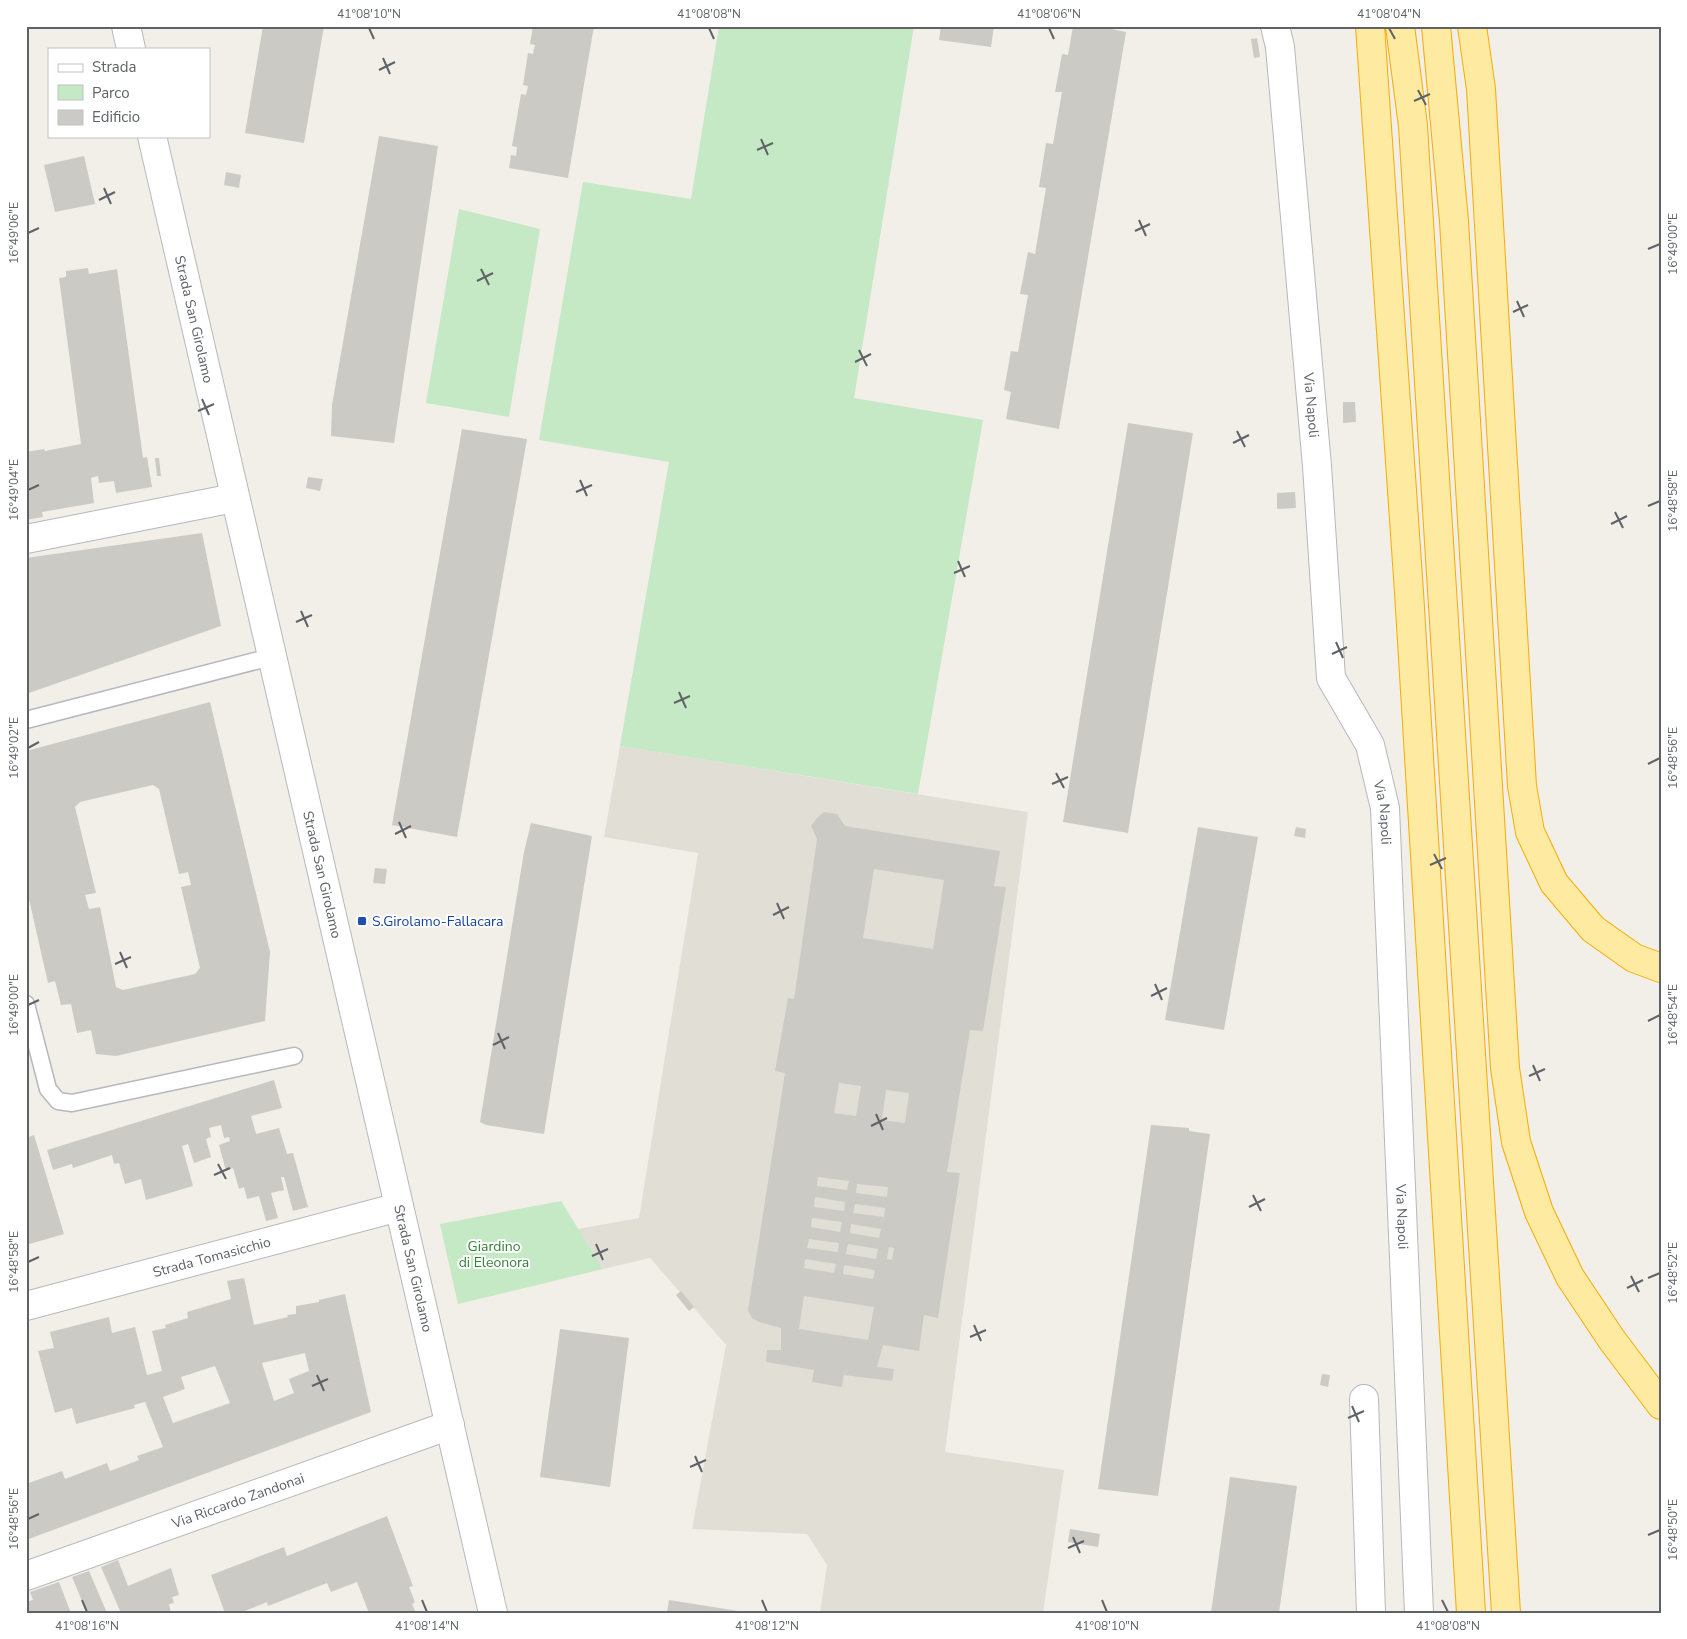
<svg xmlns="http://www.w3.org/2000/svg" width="1687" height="1639" font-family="'Nunito Sans',sans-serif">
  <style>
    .education { fill: #e1ded6 }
    .green { fill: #c5e8c5 }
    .building { fill: #cccac5; fill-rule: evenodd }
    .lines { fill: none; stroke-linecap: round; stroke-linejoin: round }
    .service-casing { stroke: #b5b8bc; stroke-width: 19 }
    .minor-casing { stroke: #b5b8bc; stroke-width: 30 }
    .trunk-casing { stroke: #f9ab00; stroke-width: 30 }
    .service { stroke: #fff; stroke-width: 16 }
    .minor { stroke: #fff; stroke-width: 28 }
    .trunk { stroke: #feeaa1; stroke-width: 28 }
    .ticks { fill: none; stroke: #5f6368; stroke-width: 2 }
    .transit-dot { fill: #1a4fb4; stroke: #fff; stroke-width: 2 }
    .labels { text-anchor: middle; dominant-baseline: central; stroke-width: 4; stroke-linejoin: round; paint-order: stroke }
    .street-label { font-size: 14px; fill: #5f6368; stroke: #fff }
    .transit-label { font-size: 14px; fill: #164399; stroke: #fff; text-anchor: start }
    .park-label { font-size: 14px; fill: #348238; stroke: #fff }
    .neatline { fill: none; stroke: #5f6368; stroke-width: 2 }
    .ticks-label { font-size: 12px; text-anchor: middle; fill: #5f6368 }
  </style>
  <rect width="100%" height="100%" fill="#f1efe8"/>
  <!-- education -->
  <path class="education" d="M620 746 1028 812 945 1452 1064 1470 1043 1613H820L827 1565 807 1534 692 1529 726 1345 650 1258 603 1269 578 1229 639 1218 698 853 604 837Z"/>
  <!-- green -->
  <path class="green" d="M719 26H914L854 398 983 420 918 794 620 746 669 462 539 440 583 182 691 199Z
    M459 209 540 229 509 417 426 403Z
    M561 1201 603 1269 458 1304 440 1224Z"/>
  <!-- building -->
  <path class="building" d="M263 26H324L304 143 245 133Z
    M533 26H594L568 178 509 168 511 155 516 156 517 147 512 146 521 94 526 95 528 86 523 85 528 53 533 54 535 45 530 44Z
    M941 26H994L991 47 939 40Z
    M1073 26H1096L1126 32 1059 429 1006 419 1011 392 1004 390 1011 351 1018 352 1028 295 1020 294 1028 252 1035 254 1046 188 1039 187 1046 143 1053 144 1062 92H1055L1062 54 1068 55Z
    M1257 38 1260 57 1254 58 1251 39Z
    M379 136 438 146 394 443 331 436 332 405Z
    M84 156 95 204 55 212 44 165Z
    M226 172 241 175 239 188 224 185Z
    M88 268 89 274 117 269 143 458 147 457 152 487 116 493 114 481 99 483 98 476 91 478 94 503 42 512 43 517 26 520V452L44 449 45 451 81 444 59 278 66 277V271Z
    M1343 402H1355L1356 422 1343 423Z
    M1128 423 1193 433 1128 833 1063 822Z
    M462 429 527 439 457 837 392 825Z
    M155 458H159L161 476H157Z
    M308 477 323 479 320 491 306 488Z
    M1295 492 1296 508 1277 509V493Z
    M202 533 221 626 26 694V558Z
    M210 702 270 952 265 1021 116 1056 96 1054 91 1030 77 1033 71 1004 61 1005 55 981 48 983 26 886V751ZM153 785 159 789 179 874 188 872 191 885 181 887 200 968 195 974 123 990 116 987 100 907 89 909 85 895 96 893 75 807 80 802Z
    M824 812 837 814 845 826 1000 851 994 886 1006 887 983 1031 970 1030 947 1172 960 1173 938 1318 924 1315 919 1351 883 1345 877 1367 894 1369 892 1381 844 1375 842 1387 812 1382 814 1370 766 1362 767 1350H781V1328L759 1322 752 1318 748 1310 785 1073 775 1071 788 998 794 999 817 839 811 826 817 818ZM874 869 944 880 933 949 863 938ZM839 1083 861 1086 856 1116 834 1113ZM886 1090 909 1093 905 1123 882 1120ZM818 1177 849 1181 847 1190 817 1186ZM857 1184 888 1187 887 1197 856 1193ZM815 1197 845 1202 844 1211 814 1207ZM855 1204 885 1208 884 1217 853 1213ZM812 1218 842 1222 840 1232 811 1227ZM851 1224 881 1229 879 1238 850 1233ZM809 1239 839 1243 838 1252 807 1248ZM848 1244 878 1249 876 1259 846 1254ZM889 1247 894 1248 892 1260 887 1259ZM805 1259 836 1264 834 1273 804 1268ZM844 1265 875 1270 873 1279 843 1274ZM804 1296 874 1307 868 1340 799 1329Z
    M531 823 592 836 544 1134 486 1125 480 1122 524 852Z
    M1198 827 1258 837 1224 1030 1165 1020Z
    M1296 827 1306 829 1305 838 1294 836Z
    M375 868 387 869 385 884 373 883Z
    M274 1080 282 1108 251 1116 256 1134 279 1128 287 1154 293 1153 308 1207 293 1211 284 1177H281L284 1190 271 1193 278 1218 266 1221 259 1196 247 1199 244 1187 239 1189 233 1168 226 1171 219 1145 230 1141 229 1137 224 1138 221 1125 209 1128 211 1137 206 1139 211 1157 194 1163 188 1144 182 1146 193 1186 146 1200 141 1179 125 1184 119 1163 114 1164 112 1155 73 1168 72 1164 53 1170 47 1150Z
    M1151 1125 1189 1128V1131L1210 1134 1158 1496 1098 1489Z
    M34 1135 64 1234 26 1245V1138Z
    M244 1278 254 1325 288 1317 287 1315 296 1314V1306L319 1302V1300L345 1294 371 1412 26 1540V1484L62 1471 65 1479 107 1463 110 1471 139 1460 137 1456 163 1447 145 1402 134 1405 135 1408 76 1424 72 1408 55 1413 38 1351 54 1348 50 1332 109 1317 112 1333 135 1327 147 1375 162 1371 152 1331 166 1328 165 1325 188 1318 187 1312 231 1299 227 1281ZM305 1353 309 1371 289 1379 294 1393 274 1401 262 1363ZM215 1366 230 1403 173 1423 163 1397 185 1389 181 1377Z
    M681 1291 694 1307 689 1311 676 1295Z
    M560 1329 629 1338 610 1487 540 1477Z
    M1322 1374 1330 1375 1328 1387 1320 1385Z
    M1230 1477 1297 1486 1279 1613H1211Z
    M387 1516 413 1586 409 1587 415 1602 412 1604 416 1613H369L357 1582 331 1592 327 1583 268 1606 267 1602 240 1613H225L211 1575 284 1547 287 1556Z
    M1070 1529 1100 1534 1098 1547 1068 1542Z
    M118 1560 128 1586 171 1568 179 1595 172 1597 174 1603 169 1604 171 1613H121L101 1567Z
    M89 1571 107 1613H87L72 1577Z
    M59 1582 71 1613H26V1602L33 1600 30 1592Z
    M669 1600 738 1611V1613H667Z"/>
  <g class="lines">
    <!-- service casing -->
    <g class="service-casing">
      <path id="service" d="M26 720 271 657
        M26 1004 48 1089 58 1101 72 1103 294 1056"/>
    </g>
    <!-- minor casing -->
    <g class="minor-casing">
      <g id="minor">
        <path d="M126 26 131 49"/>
        <path id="s1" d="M1275 26 1280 47 1317 466 1331 678 1370 745 1385 808 1419 1613"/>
        <path id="s2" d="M152 136 493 1613"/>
        <path d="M26 539 234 498"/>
        <path id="s3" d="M26 1306 399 1207"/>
        <path d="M1364 1399 1371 1613"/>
        <path id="s4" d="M26 1576 450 1425"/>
      </g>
    </g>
    <!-- trunk casing -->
    <g class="trunk-casing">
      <path id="trunk" d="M1370 26 1409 592 1471 1613
        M1400 26 1413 126 1506 1613
        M1436 26 1454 221 1505 1068 1516 1142 1539 1212 1570 1277 1612 1340 1661 1405
        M1472 26 1481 89 1522 786 1530 832 1554 883 1593 929 1634 958 1661 968"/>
    </g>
    <!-- service -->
    <use href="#service" class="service"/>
    <!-- minor -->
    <use href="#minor" class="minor"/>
    <!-- trunk -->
    <use href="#trunk" class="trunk"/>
  </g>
  <!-- ticks -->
  <path class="ticks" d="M369 28 374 39M709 28 714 39M1049 28 1054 39M1389 28 1395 39M383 58 390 74M379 70 395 62M1418 90 1426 105M1414 101 1430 94M761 139 768 155M757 150 773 143M104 188 111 204M99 200 115 192M1139 220 1146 236M1135 231 1150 224M28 233 39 228M1648 249 1660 244M481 269 489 285M477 281 493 273M1517 301 1524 317M1513 312 1528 305M859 350 867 366M855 362 871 354M202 399 209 415M198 411 214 404M1237 431 1245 447M1233 443 1249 435M580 480 587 496M28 490 39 485M576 492 592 485M1648 506 1660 501M1615 512 1623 528M1611 524 1627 516M958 561 965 577M954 573 970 566M301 611 308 627M296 622 312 615M1336 642 1343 658M1332 654 1347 647M679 692 686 708M674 703 690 696M28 748 39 742M1648 764 1660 758M1056 773 1064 788M1052 784 1068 777M399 822 406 838M395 834 411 826M1434 854 1442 869M1430 865 1446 858M777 903 784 919M773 915 789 907M120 952 127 968M115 964 131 957M1155 984 1162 1000M1151 996 1167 988M28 1005 39 1000M1648 1021 1660 1015M498 1033 505 1049M493 1045 509 1037M1533 1065 1540 1081M1529 1076 1545 1069M876 1114 883 1130M871 1126 887 1118M218 1164 226 1179M214 1175 230 1168M1253 1195 1261 1211M1249 1207 1265 1199M596 1244 603 1260M592 1256 608 1249M28 1262 39 1257M1631 1276 1639 1292M1648 1278 1660 1273M1627 1288 1643 1280M974 1325 981 1341M970 1337 986 1330M317 1375 324 1391M312 1386 328 1379M1352 1406 1359 1422M1348 1418 1364 1411M695 1456 702 1472M690 1467 706 1460M28 1519 39 1514M1648 1535 1660 1530M1073 1537 1080 1553M1068 1548 1084 1541M82 1600 87 1612M422 1600 427 1612M762 1600 767 1612M1102 1600 1107 1612M1442 1600 1448 1612"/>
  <!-- markers -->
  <rect class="transit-dot" x="357" y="916" width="10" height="10" rx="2.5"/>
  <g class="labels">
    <!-- street labels -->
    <g class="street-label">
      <text stroke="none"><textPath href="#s2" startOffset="188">Strada San Girolamo</textPath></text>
      <text stroke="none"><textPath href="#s1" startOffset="381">Via Napoli</textPath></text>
      <text stroke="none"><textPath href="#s1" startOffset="801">Via Napoli</textPath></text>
      <text stroke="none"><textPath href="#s2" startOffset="758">Strada San Girolamo</textPath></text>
      <text stroke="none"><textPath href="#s1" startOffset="1206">Via Napoli</textPath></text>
      <text stroke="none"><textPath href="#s3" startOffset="192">Strada Tomasicchio</textPath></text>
      <text stroke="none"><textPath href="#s2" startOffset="1162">Strada San Girolamo</textPath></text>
      <text stroke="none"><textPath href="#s4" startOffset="225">Via Riccardo Zandonai</textPath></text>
    </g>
    <!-- transit labels -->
    <g class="transit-label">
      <text x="372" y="921">S.Girolamo-Fallacara</text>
    </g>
    <!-- park labels -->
    <g class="park-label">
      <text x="494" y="1246">Giardino<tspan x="494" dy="16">di Eleonora</tspan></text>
    </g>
  </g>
  <!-- border -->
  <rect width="1687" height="1639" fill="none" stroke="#ffffff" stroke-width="55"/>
  <!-- legend -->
  <rect x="48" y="48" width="162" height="90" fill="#ffffff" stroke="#bfc1c3"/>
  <rect x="58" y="64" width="25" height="8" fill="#ffffff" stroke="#bfc1c3"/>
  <text x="92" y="72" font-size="15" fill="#5f6368">Strada</text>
  <rect x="58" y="85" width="25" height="15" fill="#c5e8c5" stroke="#bfc1c3"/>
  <text x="92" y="98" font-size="15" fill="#5f6368">Parco</text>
  <rect x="58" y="110" width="25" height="15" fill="#cccac5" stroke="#bfc1c3"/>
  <text x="92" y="122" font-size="15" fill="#5f6368">Edificio</text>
  <rect x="28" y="28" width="1632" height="1584" class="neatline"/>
  <g class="ticks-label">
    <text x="369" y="18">41°08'10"N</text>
    <text x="709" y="18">41°08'08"N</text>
    <text x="1049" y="18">41°08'06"N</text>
    <text x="1389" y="18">41°08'04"N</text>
    <text transform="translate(14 233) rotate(-90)" y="4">16°49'06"E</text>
    <text transform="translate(1673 244) rotate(-90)" y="4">16°49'00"E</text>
    <text transform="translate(14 490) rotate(-90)" y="4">16°49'04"E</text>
    <text transform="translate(1673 501) rotate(-90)" y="4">16°48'58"E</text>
    <text transform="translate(14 748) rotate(-90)" y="4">16°49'02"E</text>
    <text transform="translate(1673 758) rotate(-90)" y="4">16°48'56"E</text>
    <text transform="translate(14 1005) rotate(-90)" y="4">16°49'00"E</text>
    <text transform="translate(1673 1015) rotate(-90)" y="4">16°48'54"E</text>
    <text transform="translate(14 1262) rotate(-90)" y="4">16°48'58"E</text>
    <text transform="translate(1673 1273) rotate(-90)" y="4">16°48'52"E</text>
    <text transform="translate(14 1519) rotate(-90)" y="4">16°48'56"E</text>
    <text transform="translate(1673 1530) rotate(-90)" y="4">16°48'50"E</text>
    <text x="87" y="1630">41°08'16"N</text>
    <text x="427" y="1630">41°08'14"N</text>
    <text x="767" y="1630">41°08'12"N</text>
    <text x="1107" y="1630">41°08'10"N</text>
    <text x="1448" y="1630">41°08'08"N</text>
  </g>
</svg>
